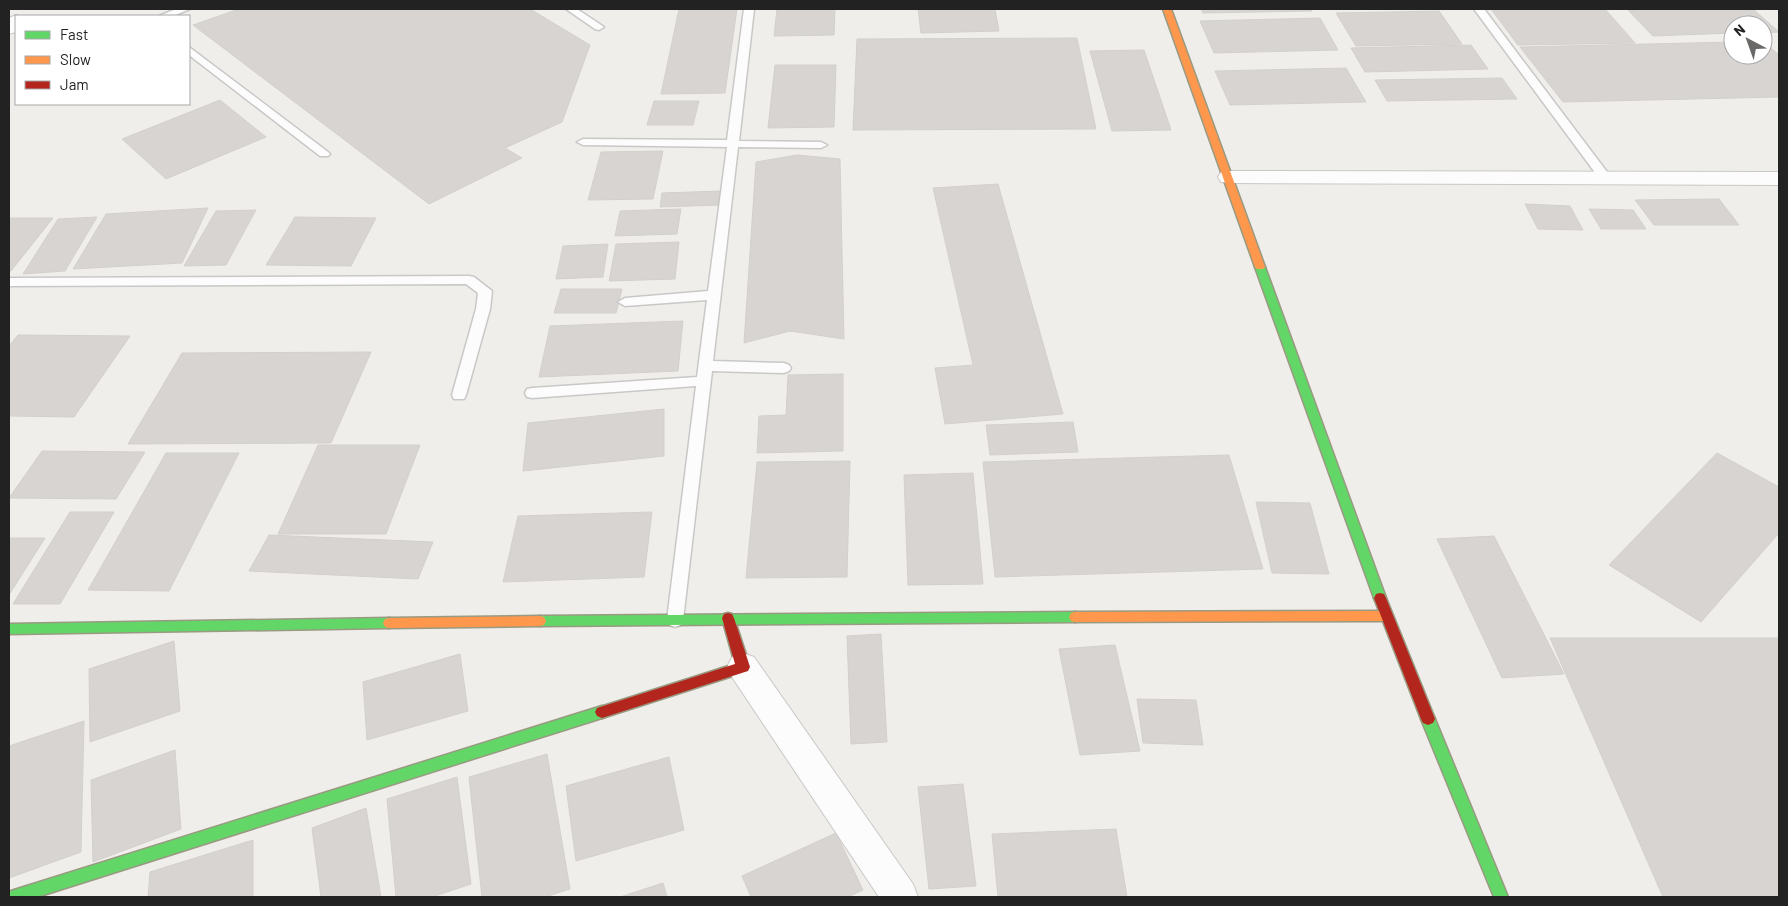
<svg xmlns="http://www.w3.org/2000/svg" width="1788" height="906" font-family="Barlow,sans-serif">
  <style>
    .building { fill: #d7d4d2; stroke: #d3d0cc }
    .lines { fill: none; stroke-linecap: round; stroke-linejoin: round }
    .lane-casing { stroke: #c9c8c7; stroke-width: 3 }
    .street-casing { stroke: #c9c8c7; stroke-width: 2 }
    .fast-casing { stroke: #999a82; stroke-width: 3 }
    .slow-casing { stroke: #999a82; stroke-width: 3 }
    .jam-casing { stroke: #999a82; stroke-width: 3 }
    .lane { fill: #fdfcfc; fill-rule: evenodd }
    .street { fill: #fdfcfc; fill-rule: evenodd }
    .fast { fill: #63d668; fill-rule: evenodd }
    .slow { fill: #ff974d; fill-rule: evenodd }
    .jam { fill: #b3261e; fill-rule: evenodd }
  </style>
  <rect width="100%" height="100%" fill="#f0eeeb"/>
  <!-- building -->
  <path class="building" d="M239 9H530L590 45 562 122 505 148 522 158 429 204 193 25Z
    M679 9H737L725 93 661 94Z
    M777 9H835L834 35 774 36Z
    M918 9H995L999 31 921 33Z
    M1201 9H1310L1312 11 1203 13Z
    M1491 9H1605L1635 43 1518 45Z
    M1627 9H1753L1779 32 1763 33V25H1733V33L1653 36Z
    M1439 11 1462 44 1356 46 1336 13Z
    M1320 18 1338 50 1214 53 1200 21Z
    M1077 38 1096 129 853 130 857 39Z
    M1763 41 1779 55V97L1563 102 1520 47 1733 42V55H1763Z
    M1471 45 1488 69 1365 72 1351 48Z
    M1144 50 1171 130 1112 131 1090 51Z
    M775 65H836L834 127 768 128Z
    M1346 68 1366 102 1230 105 1215 71Z
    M1502 78 1517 99 1387 101 1375 80Z
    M220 100 266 137 166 179 122 139Z
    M654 101H699L693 125H647Z
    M663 151 653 199 588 200 601 152Z
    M797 155 840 159 844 339 790 331 744 343 756 162Z
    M998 184 1063 414 945 424 935 368 973 365 933 188Z
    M722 191 721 205 660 207 662 193Z
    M1719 199 1739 225H1654L1635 200Z
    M1525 204 1570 206 1583 230 1538 229Z
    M208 208 182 263 73 269 106 214Z
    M681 209 677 234 615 236 620 211Z
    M1589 209 1633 210 1646 229H1601Z
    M256 210 226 265 184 266 216 211Z
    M97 217 65 271 23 274 58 219Z
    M295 217 376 218 351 266 266 265Z
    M9 218H53L11 271H9Z
    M679 242 675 279 609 281 616 244Z
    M608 244 603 277 556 279 563 246Z
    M561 289H622L616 313H554Z
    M683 321 678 371 539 377 550 326Z
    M18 335 130 336 74 417 9 416V346Z
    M371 352 331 443 128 444 182 353Z
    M843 374V451L757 453 759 416 786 415 788 375Z
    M664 409V456L523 471 528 423Z
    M1073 422 1078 452 990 455 986 425Z
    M318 445H420L386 534H278Z
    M42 451 145 452 116 499 9 498Z
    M166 453H239L169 591 88 590Z
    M1717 453 1779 487V533L1701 622 1609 565Z
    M1229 455 1263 569 995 577 983 462Z
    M850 461 847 577 746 578 757 462Z
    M973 473 983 584 908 585 904 475Z
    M1256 502 1310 503 1329 574 1272 573Z
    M70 512H114L60 604H13Z
    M652 512 644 577 503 582 518 516Z
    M269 535 433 542 418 579 249 571Z
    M1494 536 1564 674 1502 678 1437 539Z
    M9 538H45L9 595Z
    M881 634 887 742 851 744 847 636Z
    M1550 638H1779V897H1663Z
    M174 641 180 711 90 742 89 669Z
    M1115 645 1140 751 1080 755 1059 649Z
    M460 654 468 711 367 740 363 682Z
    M1137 699 1196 700 1203 745 1143 743Z
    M84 721 81 852 9 878V746Z
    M175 750 181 829 93 862 91 780Z
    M547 754 570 889 545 897H482L469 777Z
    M669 757 684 830 576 861 566 786Z
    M457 777 471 884 432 897H396L387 799Z
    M963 784 976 886 929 889 918 787Z
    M366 808 381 897H321L312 828Z
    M1116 829 1127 897H998L992 834Z
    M836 833 863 890 848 897H751L742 876Z
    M253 840V897H148L150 872Z
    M663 883 667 897H620Z"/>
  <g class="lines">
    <!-- lane casing -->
    <g class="lane-casing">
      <path id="lane" d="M176 9H190L173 16H159Z
        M566 9H577L604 27 599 30 595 29Z
        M744 9H754L739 141 821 142 827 145 821 148 738 147 713 361 784 363 789 365 791 368 789 371 784 373 712 371 683 620 681 625 675 627 669 625 667 620 696 386 532 398 527 397 525 393 527 389 532 388 697 377 707 300 625 306 618 302 625 298 708 291 727 147 583 145 577 142 583 139 727 140Z
        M1474 9H1484L1610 176 1612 179 1610 182H1602Z
        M189 47 328 152 330 154 328 156H320L189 55Z
        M469 276 474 277 492 291 490 309 466 395 464 399H454L452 395 476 309 478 293 466 284 9 286V278Z"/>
    </g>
    <!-- street casing -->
    <g class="street-casing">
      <path id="street" d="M16 15 19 16H16V32L9 34V18Z
        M1229 171 1779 172V185L1229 183 1221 182 1218 177 1221 172Z
        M743 653 754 657 913 884 918 897H879L732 677 727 667 732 657Z"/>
    </g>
    <!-- fast casing -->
    <g class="fast-casing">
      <path id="fast" d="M1260 264 1265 267 1386 598 1384 602 1380 603 1376 602 1374 598 1255 267Z
        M1075 612 1079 613 1081 617 1079 621 1075 622 540 626 536 625 534 621 536 617 540 616Z
        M389 618 393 619 395 623 393 627 389 628 9 634V624Z
        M602 706 607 708 609 712 607 716 602 718 37 897H9V892L14 890Z
        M1428 713 1433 715 1435 719 1508 897H1494L1421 719 1423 715Z"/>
    </g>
    <!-- slow casing -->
    <g class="slow-casing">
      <path id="slow" d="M1163 9H1171L1265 267 1263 269H1257L1255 267Z
        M1386 611 1390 612 1392 616 1390 620 1386 621 1075 622 1071 621 1069 617 1071 613 1075 612Z
        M540 616 544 617 546 621 544 625 540 626 389 628 385 627 383 623 385 619 389 618Z"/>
    </g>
    <!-- jam casing -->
    <g class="jam-casing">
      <path id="jam" d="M1380 593 1384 594 1386 598 1435 719 1433 723 1428 725 1423 723 1421 719 1374 598 1376 594Z
        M728 613 732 614 734 618 750 667 748 671 602 718 597 716 595 712 597 708 735 664 722 618 724 614Z"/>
    </g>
    <!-- lane -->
    <use href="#lane" class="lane"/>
    <!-- street -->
    <use href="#street" class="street"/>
    <!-- fast -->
    <use href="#fast" class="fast"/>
    <!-- slow -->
    <use href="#slow" class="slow"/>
    <!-- jam -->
    <use href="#jam" class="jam"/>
  </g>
  <!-- border -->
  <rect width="1788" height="906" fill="none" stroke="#222222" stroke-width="20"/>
  <!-- legend -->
  <rect x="15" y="15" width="175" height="90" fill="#ffffff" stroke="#a7a7a7"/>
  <rect x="25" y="31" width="25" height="8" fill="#63d668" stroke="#a7a7a7"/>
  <text x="60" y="40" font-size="15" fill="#222222">Fast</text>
  <rect x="25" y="56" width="25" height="8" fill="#ff974d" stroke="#a7a7a7"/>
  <text x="60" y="65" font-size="15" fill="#222222">Slow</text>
  <rect x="25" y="81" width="25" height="8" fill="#b3261e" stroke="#a7a7a7"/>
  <text x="60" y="90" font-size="15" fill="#222222">Jam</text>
  <!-- north arrow -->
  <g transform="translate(1748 40) rotate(319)"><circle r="24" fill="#ffffff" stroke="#a7a7a7"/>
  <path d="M0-4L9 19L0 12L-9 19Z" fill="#6a6968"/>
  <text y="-8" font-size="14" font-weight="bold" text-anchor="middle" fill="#222222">N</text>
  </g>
</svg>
